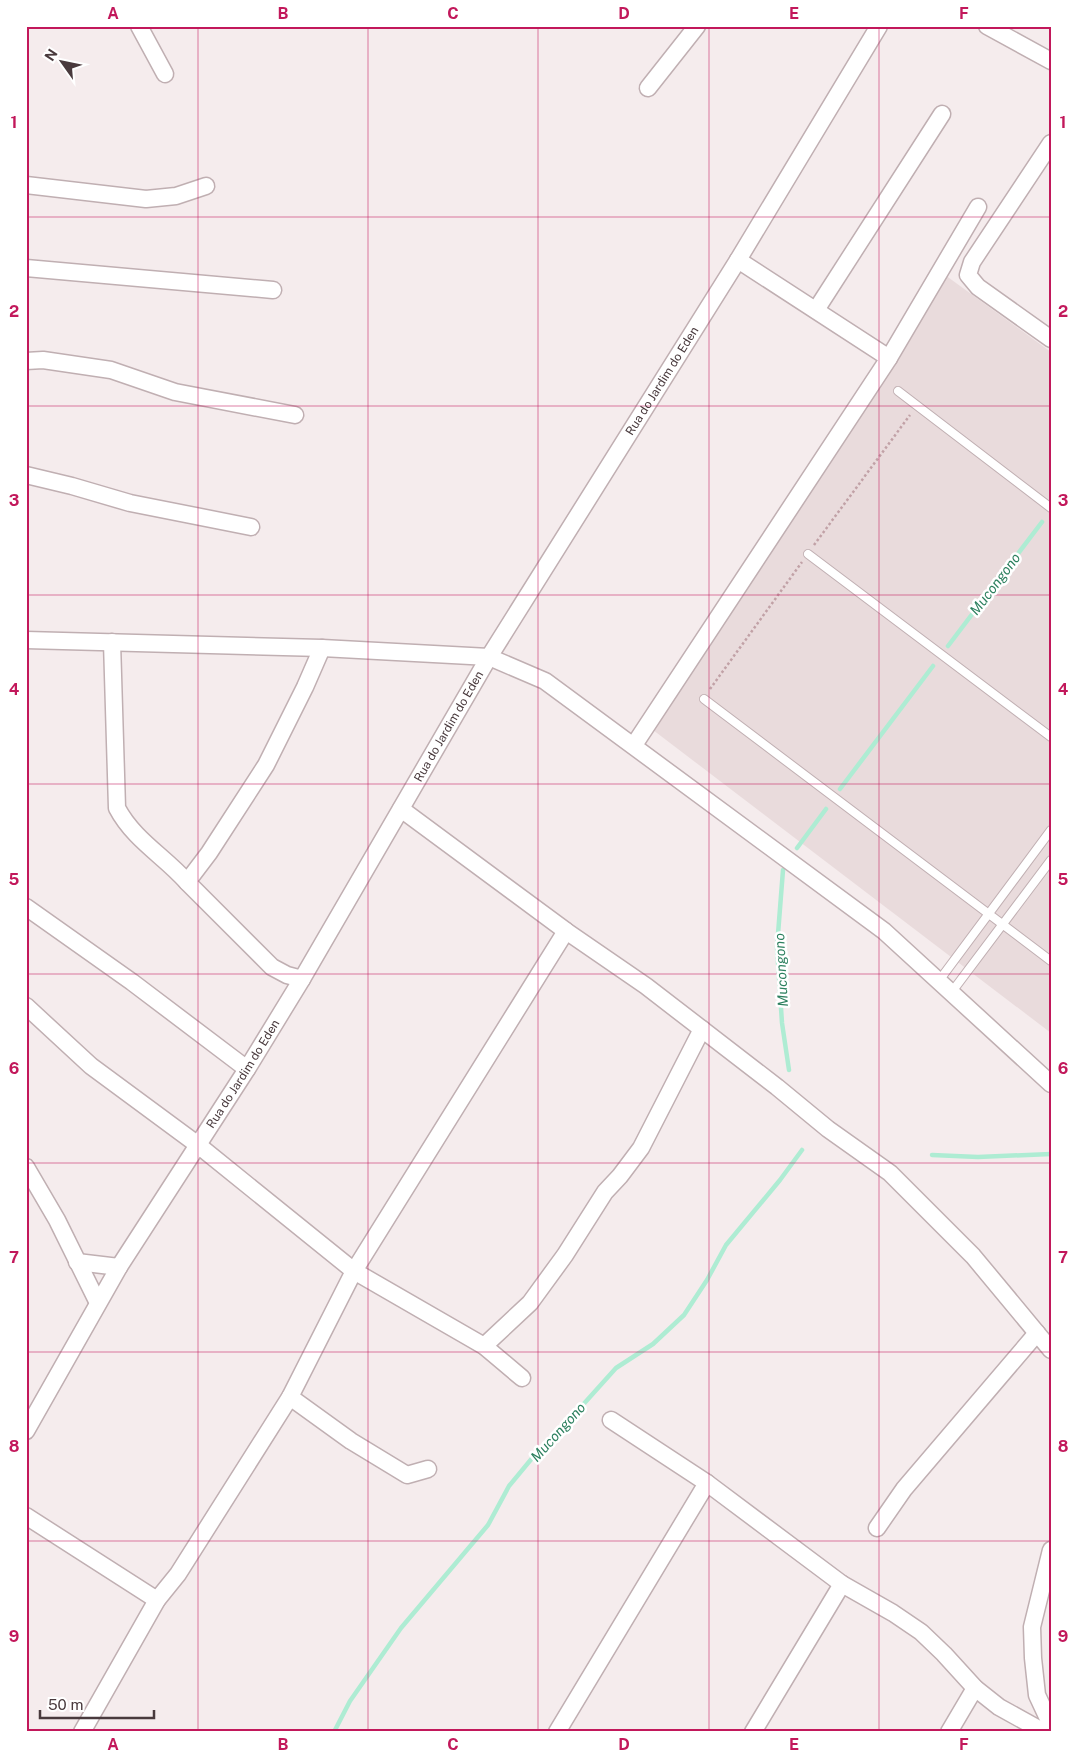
<svg xmlns="http://www.w3.org/2000/svg" width="1077" height="1758" font-family="'Public Sans',sans-serif">
  <style>
    .residential { fill: #e9dbdc }
    .lines { fill: none; stroke-linecap: round; stroke-linejoin: round }
    .stream { stroke: #aeecd3; stroke-width: 4.5 }
    .service-casing { stroke: #c0afb2; stroke-width: 10 }
    .minor-casing { stroke: #c0afb2; stroke-width: 19 }
    .path { stroke: #c1a1a6; stroke-width: 2.5; stroke-dasharray: 2.5 2.5; stroke-linecap: butt }
    .service { stroke: #fff; stroke-width: 8 }
    .minor { stroke: #fff; stroke-width: 16 }
    .grid { fill: none; stroke: #c2185b; stroke-width: 1; stroke-opacity: 0.55 }
    .labels { text-anchor: middle; dominant-baseline: central; stroke-width: 5; stroke-linejoin: round; paint-order: stroke }
    .street-label { font-size: 12px; fill: #493a3d; stroke: #fff }
    .water-label { font-size: 14px; font-style: italic; fill: #2d805f; stroke: #fff }
    .neatline { fill: none; stroke: #c2185b; stroke-width: 2 }
    .grid-label { font-size: 16px; text-anchor: middle; font-weight: bold; fill: #c2185b }
  </style>
  <rect width="100%" height="100%" fill="#f5eced"/>
  <!-- residential -->
  <path class="residential" d="M945 275 1051 352V1033L653 730Z"/>
  <g class="lines">
    <!-- stream -->
    <path class="stream" d="M948 646 1042 522
      M840 789 933 666
      M797 848 826 809
      M783 870 777 947 782 1023 789 1070
      M932 1155 978 1157 1051 1154
      M334 1732 350 1701 401 1628 488 1525 509 1486 538 1451 571 1418 616 1368 653 1344 684 1315 707 1280 726 1245 780 1180 802 1150"/>
    <!-- service casing -->
    <g class="service-casing">
      <path id="service" d="M898 391 1051 508
        M808 554 1051 737
        M704 699 1051 961
        M938 982 1051 830
        M951 993 1051 860"/>
    </g>
    <!-- minor casing -->
    <g class="minor-casing">
      <g id="minor">
        <path d="M139 26 165 74"/>
        <path d="M987 26 1051 61"/>
        <path d="M648 88 697 26"/>
        <path d="M1051 143 972 262 968 275 978 287 1051 339"/>
        <path d="M26 185 146 199 176 196 206 186"/>
        <path d="M738 260 889 358"/>
        <path d="M26 268 273 290"/>
        <path d="M816 310 942 114"/>
        <path d="M26 361 43 360 111 370 175 392 295 415"/>
        <path d="M26 475 72 486 130 503 251 527"/>
        <path d="M26 640 322 648 489 657 545 681 884 931 1051 1084"/>
        <path d="M112 642 117 808C134 840 164 856 187 882L209 853 266 765 305 687 322 648"/>
        <path d="M634 745 889 358 978 207"/>
        <path d="M401 809 566 931 646 986 777 1087 828 1129 890 1173 973 1256 1051 1350"/>
        <path d="M187 882 272 967 287 975 302 979"/>
        <path d="M26 907 132 982 247 1069"/>
        <path d="M26 1006 91 1066 198 1145 354 1271 484 1346 522 1378"/>
        <path d="M26 1167 57 1220 98 1303"/>
        <path d="M77 1262 119 1267"/>
        <path d="M484 1346 530 1303 565 1255 605 1192 620 1176 641 1148 702 1029"/>
        <path d="M290 1397 351 1441 407 1475 428 1469"/>
        <path d="M611 1420 707 1483 842 1584 893 1613 921 1632 944 1654 975 1688 999 1707 1037 1728 1051 1731"/>
        <path id="s1" d="M26 1431 119 1267 247 1069 302 979 489 657 738 260 879 26"/>
        <path d="M26 1516 157 1600"/>
        <path d="M877 1528 904 1489 1037 1333"/>
        <path d="M1051 1550 1032 1627 1033 1658 1037 1695 1051 1725"/>
        <path d="M82 1732 157 1600 178 1574 290 1397 354 1271 566 931"/>
        <path d="M557 1732 707 1483"/>
        <path d="M753 1732 842 1584"/>
        <path d="M949 1732 975 1688"/>
      </g>
    </g>
    <!-- path -->
    <path class="path" d="M814 545 910 415
      M710 689 802 562"/>
    <!-- service -->
    <use href="#service" class="service"/>
    <!-- minor -->
    <use href="#minor" class="minor"/>
  </g>
  <!-- grid -->
  <path class="grid" d="M198 26V1732M368 26V1732M538 26V1732M709 26V1732M879 26V1732M26 217H1051M26 406H1051M26 595H1051M26 784H1051M26 974H1051M26 1163H1051M26 1352H1051M26 1541H1051"/>
  <g class="labels">
    <!-- street labels -->
    <g class="street-label">
      <text stroke="none"><textPath href="#s1" startOffset="1228">Rua do Jardim do Eden</textPath></text>
      <text stroke="none"><textPath href="#s1" startOffset="822">Rua do Jardim do Eden</textPath></text>
      <text stroke="none"><textPath href="#s1" startOffset="418">Rua do Jardim do Eden</textPath></text>
    </g>
    <!-- water labels -->
    <g class="water-label">
      <text transform="translate(995 584) rotate(-53)">Mucongono</text>
      <text transform="translate(781 970) rotate(-93)">Mucongono</text>
      <text transform="translate(558 1432) rotate(-48)">Mucongono</text>
    </g>
  </g>
  <!-- border -->
  <rect width="1077" height="1758" fill="none" stroke="#ffffff" stroke-width="55"/>
  <!-- north arrow -->
  <g transform="translate(62 62) rotate(303)" stroke="#ffffff" stroke-width="4" paint-order="stroke">
  <path d="M0-4L9 19L0 12L-9 19Z" fill="#493a3d"/>
  <text y="-8" font-size="14" font-weight="bold" text-anchor="middle" fill="#493a3d">N</text>
  </g>
  <!-- scale -->
  <path d="M40 1710v8h114v-8" fill="none" stroke="#493a3d" stroke-width="2.5"/>
  <text x="48" y="1710" font-size="15" fill="#493a3d" stroke="#ffffff" stroke-width="4" paint-order="stroke">50 m</text>
  <rect x="28" y="28" width="1022" height="1702" class="neatline"/>
  <g class="grid-label">
    <text x="113" y="19">A</text>
    <text x="283" y="19">B</text>
    <text x="453" y="19">C</text>
    <text x="624" y="19">D</text>
    <text x="794" y="19">E</text>
    <text x="964" y="19">F</text>
    <text x="14" y="128">1</text>
    <text x="1063" y="128">1</text>
    <text x="14" y="317">2</text>
    <text x="1063" y="317">2</text>
    <text x="14" y="506">3</text>
    <text x="1063" y="506">3</text>
    <text x="14" y="695">4</text>
    <text x="1063" y="695">4</text>
    <text x="14" y="885">5</text>
    <text x="1063" y="885">5</text>
    <text x="14" y="1074">6</text>
    <text x="1063" y="1074">6</text>
    <text x="14" y="1263">7</text>
    <text x="1063" y="1263">7</text>
    <text x="14" y="1452">8</text>
    <text x="1063" y="1452">8</text>
    <text x="14" y="1642">9</text>
    <text x="1063" y="1642">9</text>
    <text x="113" y="1750">A</text>
    <text x="283" y="1750">B</text>
    <text x="453" y="1750">C</text>
    <text x="624" y="1750">D</text>
    <text x="794" y="1750">E</text>
    <text x="964" y="1750">F</text>
  </g>
</svg>
